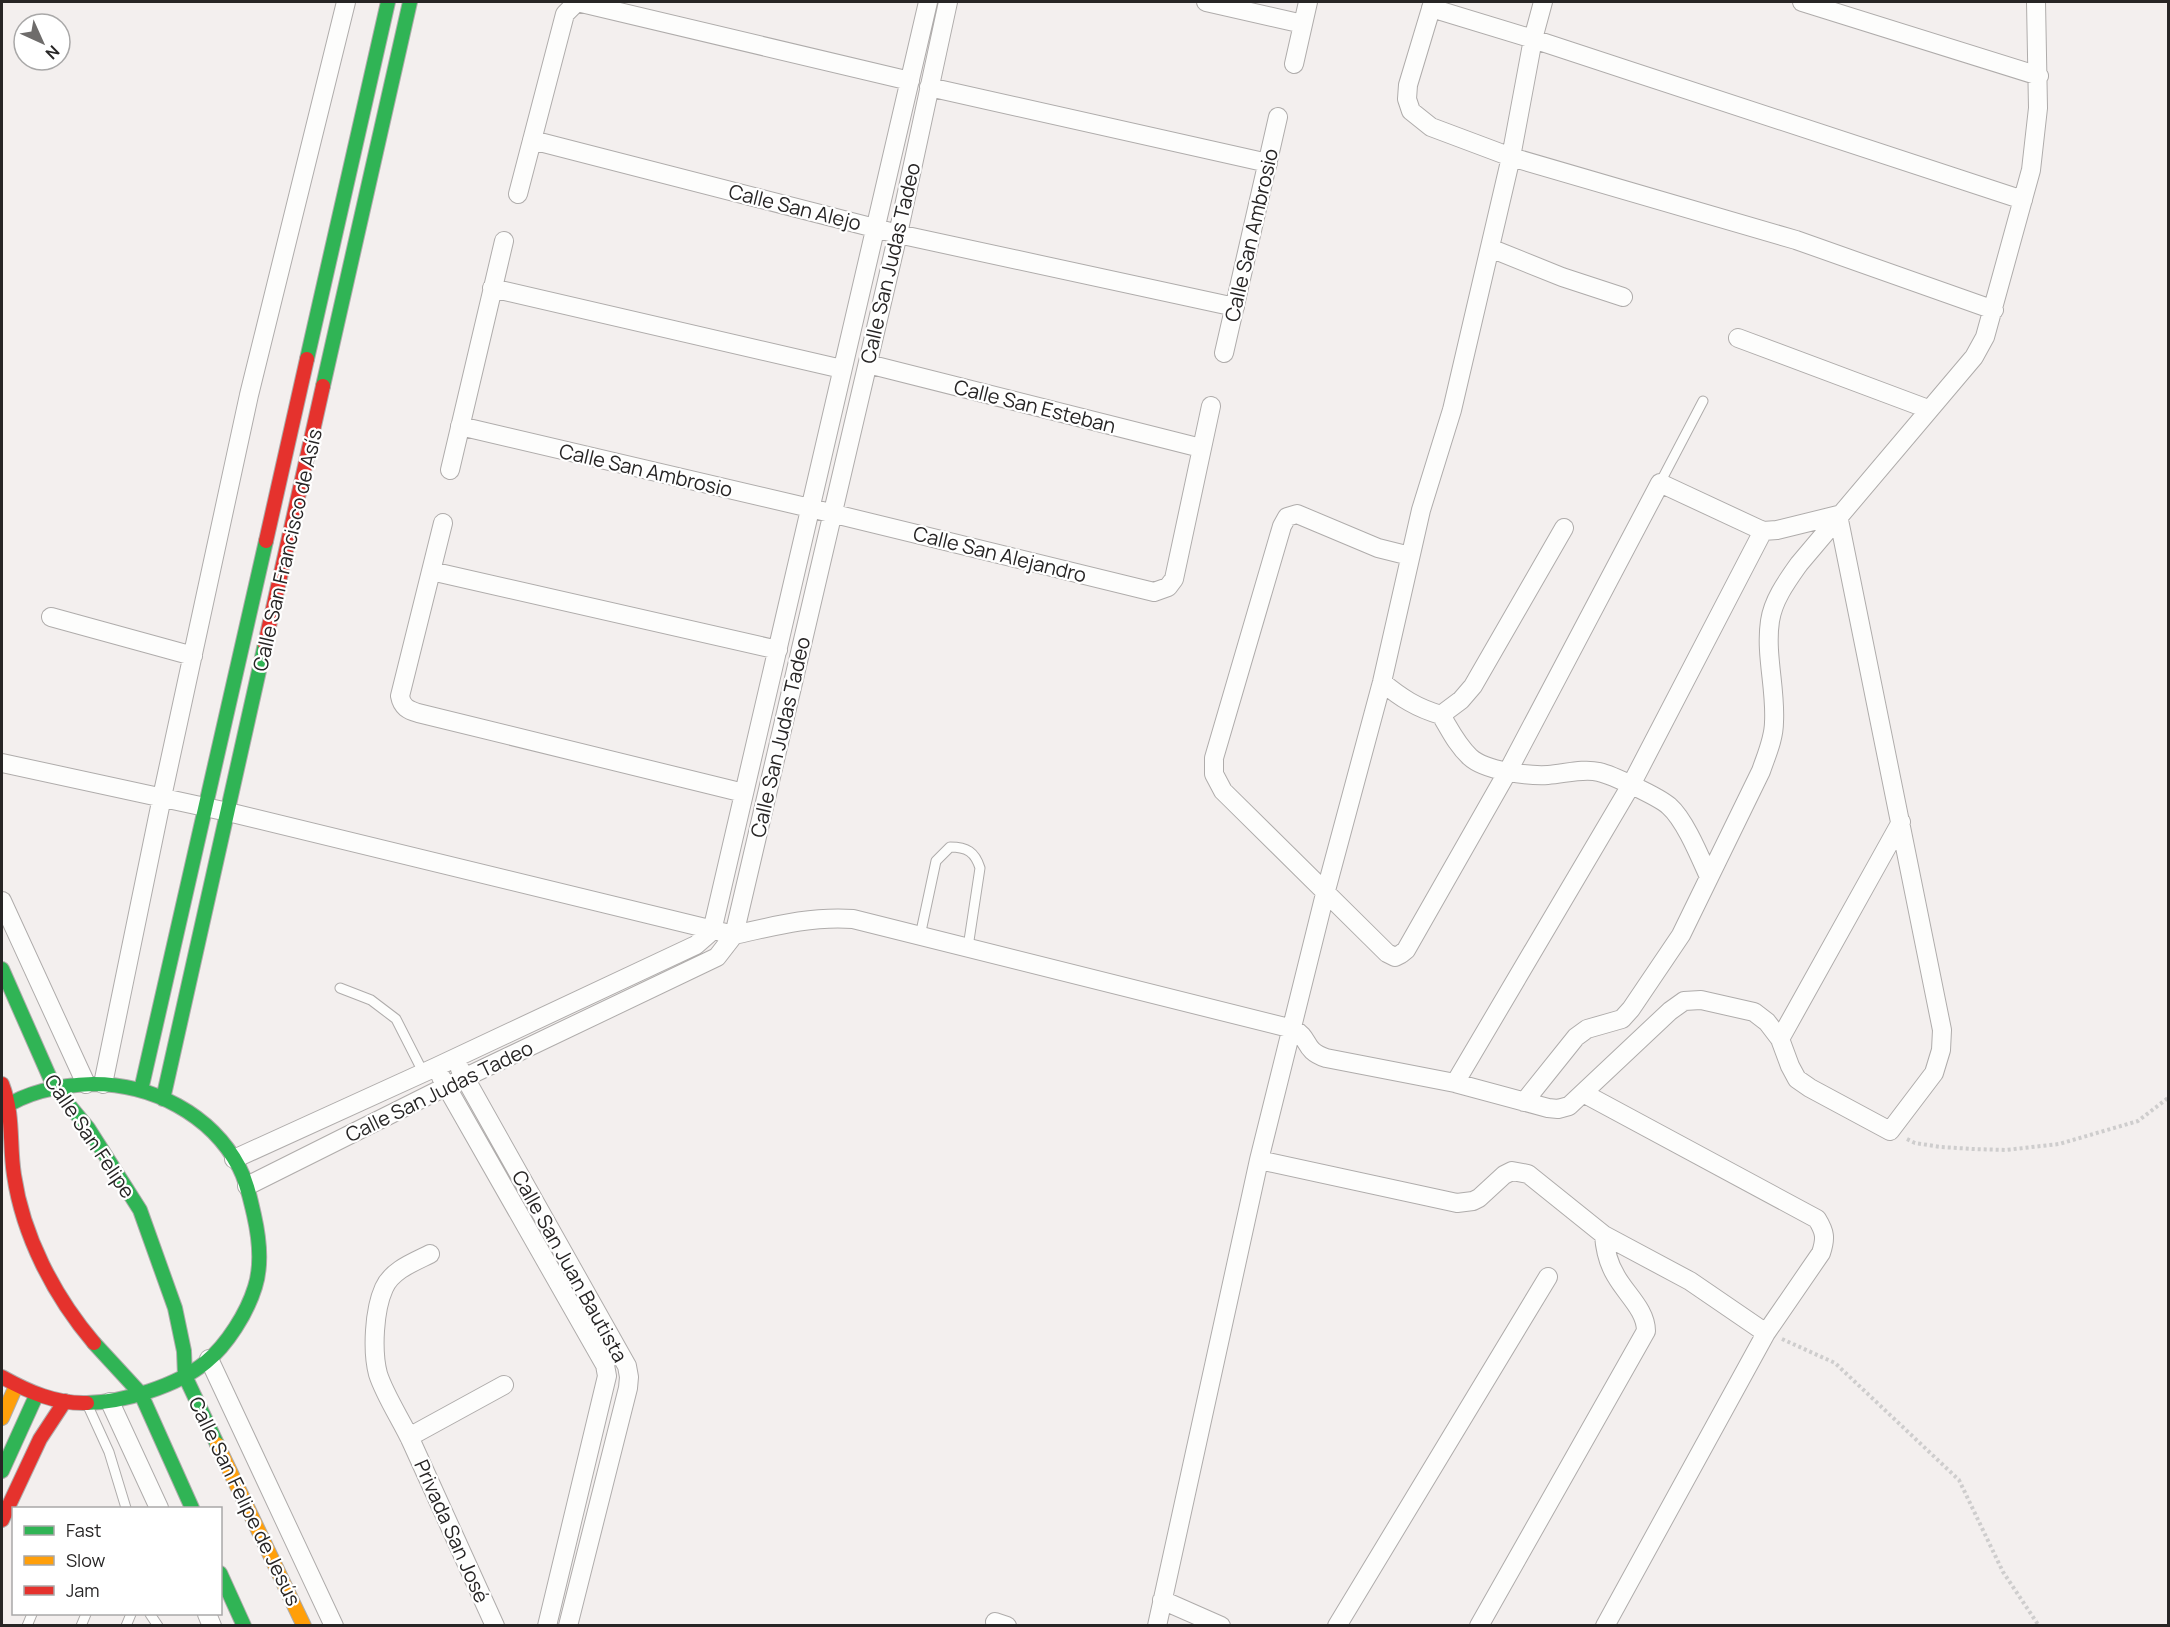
<svg xmlns="http://www.w3.org/2000/svg" width="2170" height="1627" font-family="Manrope,sans-serif">
  <style>
    .lines { fill: none; stroke-linecap: round; stroke-linejoin: round }
    .lane-casing { stroke: #afacab; stroke-width: 11 }
    .street-casing { stroke: #afacab; stroke-width: 20 }
    .fast-casing { stroke: #afacab; stroke-width: 16 }
    .slow-casing { stroke: #afacab; stroke-width: 16 }
    .jam-casing { stroke: #afacab; stroke-width: 16 }
    .path { stroke: #cecdcd; stroke-width: 4; stroke-dasharray: 3 3; stroke-linecap: butt }
    .lane { stroke: #fdfdfc; stroke-width: 9 }
    .street { stroke: #fdfdfc; stroke-width: 18 }
    .fast { stroke: #30b455; stroke-width: 14 }
    .slow { stroke: #ff9f0a; stroke-width: 14 }
    .jam { stroke: #e5322d; stroke-width: 14 }
    .labels { text-anchor: middle; dominant-baseline: central; stroke-width: 4.5; stroke-linejoin: round; paint-order: stroke }
    .street-label { font-size: 20px; fill: #272525; stroke: #fff }
  </style>
  <rect width="100%" height="100%" fill="#f3efee"/>
  <g class="lines">
    <!-- lane casing -->
    <g class="lane-casing">
      <path id="lane" d="M1660 483 1703 401
        M920 936 936 861 950 847C967 847 975 852 980 868L968 947
        M340 988 371 1000 396 1019 423 1072
        M88 1406 109 1452 126 1508
        M150 1614 158 1626
        M27 1626 32 1614
        M81 1626 86 1614
        M126 1626 131 1614"/>
    </g>
    <!-- street casing -->
    <g class="street-casing">
      <path id="street" d="M1206 2 1303 24
        M1433 2 1408 85 1407 99 1411 111 1431 127 1511 157 1796 240 1994 310
        M1802 2 2039 76
        M1431 8 1533 39 2023 200
        M1294 64 1308 2
        M929 87 1268 163
        M532 140 898 234 1235 307
        M518 194 565 14 577 2 910 81
        M1490 248 1562 277 1623 297
        M492 288 842 369
        M1738 338 1928 409
        M1224 353 1278 117
        M868 364 1201 448
        M460 426 810 508 1154 592 1168 587 1174 579 1211 406
        M450 470 504 241
        M443 523 400 696C402 707 408 710 418 713L744 793
        M1564 528 1473 686 1461 700 1441 715C1450 730 1457 745 1470 757 1485 771 1528 776 1548 775 1564 774 1583 768 1599 772 1612 775 1659 797 1669 806 1685 820 1700 857 1709 877
        M1410 556 1378 548 1297 514 1287 517 1282 526 1214 758V774L1223 791 1387 953 1395 957 1401 954 1406 950 1508 771 1660 483 1763 531
        M431 571 778 650
        M51 617 193 656
        M1382 682C1401 698 1417 708 1441 715
        M2 763 228 812 734 935C774 926 811 916 853 919L1293 1029C1311 1038 1302 1050 1326 1058L1455 1083 1548 1108 1558 1109 1569 1106 1670 1011 1684 1001 1701 1000 1754 1012 1767 1022 1780 1039 1790 1066 1797 1079 1810 1088 1890 1131 1934 1073 1941 1050 1942 1030 1838 515 1777 530 1763 531 1631 785 1455 1083
        M2 901 86 1084
        M1780 1039 1901 822
        M460 1069 627 1366 629 1377 628 1388 568 1626
        M441 1077 605 1365 607 1376 547 1626
        M103 1084 162 797 249 395 346 2
        M1583 1093 1817 1219C1825 1232 1826 1238 1821 1253L1766 1333 1605 1626
        M1524 1102 1576 1037 1587 1029 1622 1019 1631 1009 1681 935 1761 771C1766 756 1774 739 1774 722 1776 689 1765 654 1770 621 1773 600 1787 581 1799 564L1974 357 1985 337 2031 170 2038 108 2036 2
        M234 1159 436 1067 696 945 712 931 928 2
        M1259 1160 1457 1203 1473 1201 1479 1198 1504 1175 1512 1171 1528 1174 1604 1235 1690 1281 1766 1333
        M247 1186 447 1086 717 957 734 935 898 234 948 2
        M430 1254C414 1262 392 1270 384 1288 374 1310 372 1351 378 1374 385 1396 402 1421 412 1443 440 1504 467 1565 495 1626
        M209 1359 334 1626
        M110 1402 159 1508
        M409 1437 504 1385
        M1162 1600 1221 1626
        M207 1614 212 1626
        M995 1622 1007 1626
        M1157 1626 1259 1160 1325 894 1382 682 1421 510 1452 410 1511 157 1533 39 1543 2
        M1337 1626 1548 1277
        M1479 1626 1646 1331C1646 1310 1626 1294 1616 1276 1608 1263 1605 1250 1604 1235"/>
    </g>
    <!-- fast casing -->
    <g class="fast-casing">
      <path id="fast" d="M307 359 388 2
        M323 386 410 2
        M2 969 54 1087 88 1128 140 1210 175 1308 184 1351 185 1376 217 1444
        M141 1090 266 541
        M163 1099 265 644
        M2 1109C28 1091 61 1085 93 1084 152 1084 211 1114 239 1167 247 1182 250 1198 254 1215 259 1237 262 1265 255 1287 247 1313 227 1345 206 1362 177 1386 124 1402 87 1403
        M94 1343 141 1394 192 1508
        M2 1471 36 1396
        M220 1573 244 1626"/>
    </g>
    <!-- slow casing -->
    <g class="slow-casing">
      <path id="slow" d="M2 1418 16 1386
        M217 1444 304 1626"/>
    </g>
    <!-- jam casing -->
    <g class="jam-casing">
      <path id="jam" d="M266 541 307 359
        M265 644 323 386
        M2 1084C14 1115 9 1143 14 1175 23 1236 54 1296 94 1343
        M2 1377C29 1392 56 1404 87 1403
        M2 1520 40 1439 65 1401"/>
    </g>
    <!-- path -->
    <path class="path" d="M1907 1139 1915 1143 1941 1147 1973 1149 2006 1150 2059 1144 2138 1121 2168 1098
      M1782 1339 1835 1363 1959 1480 2003 1572 2039 1626"/>
    <!-- lane -->
    <use href="#lane" class="lane"/>
    <!-- street -->
    <use href="#street" class="street"/>
    <!-- fast -->
    <use href="#fast" class="fast"/>
    <!-- slow -->
    <use href="#slow" class="slow"/>
    <!-- jam -->
    <use href="#jam" class="jam"/>
  </g>
  <g class="labels">
    <!-- street labels -->
    <g class="street-label">
      <text transform="translate(795 207) rotate(14)">Calle San Alejo</text>
      <text transform="translate(1251 235) rotate(-77)">Calle San Ambrosio</text>
      <text transform="translate(890 263) rotate(-77)">Calle San Judas Tadeo</text>
      <text transform="translate(1035 406) rotate(14)">Calle San Esteban</text>
      <text transform="translate(646 470) rotate(13)">Calle San Ambrosio</text>
      <text transform="translate(287 550) rotate(-77)">Calle San Francisco de Asís</text>
      <text transform="translate(1000 554) rotate(14)">Calle San Alejandro</text>
      <text transform="translate(780 737) rotate(-77)">Calle San Judas Tadeo</text>
      <text transform="translate(439 1091) rotate(-26)">Calle San Judas Tadeo</text>
      <text transform="translate(90 1136) rotate(56)">Calle San Felipe</text>
      <text transform="translate(570 1266) rotate(61)">Calle San Juan Bautista</text>
      <text transform="translate(245 1501) rotate(64)">Calle San Felipe de Jesús</text>
      <text transform="translate(452 1531) rotate(66)">Privada San José</text>
    </g>
  </g>
  <!-- border -->
  <rect width="2170" height="1627" fill="none" stroke="#272525" stroke-width="6"/>
  <!-- legend -->
  <rect x="12" y="1507" width="210" height="108" fill="#ffffff" stroke="#a9a8a8" stroke-width="1.5"/>
  <rect x="24" y="1526" width="30" height="9" fill="#30b455" stroke="#a9a8a8" stroke-width="1.5"/>
  <text x="66" y="1537" font-size="18" fill="#272525">Fast</text>
  <rect x="24" y="1556" width="30" height="9" fill="#ff9f0a" stroke="#a9a8a8" stroke-width="1.5"/>
  <text x="66" y="1567" font-size="18" fill="#272525">Slow</text>
  <rect x="24" y="1586" width="30" height="9" fill="#e5322d" stroke="#a9a8a8" stroke-width="1.5"/>
  <text x="66" y="1597" font-size="18" fill="#272525">Jam</text>
  <!-- north arrow -->
  <g transform="translate(42 42) rotate(135)"><circle r="28" fill="#ffffff" stroke="#a9a8a8" stroke-width="1.5"/>
  <path d="M0-4.5L10 22L0 15L-10 22Z" fill="#6e6c6b"/>
  <text y="-9" font-size="16" font-weight="bold" text-anchor="middle" fill="#272525">N</text>
  </g>
</svg>
